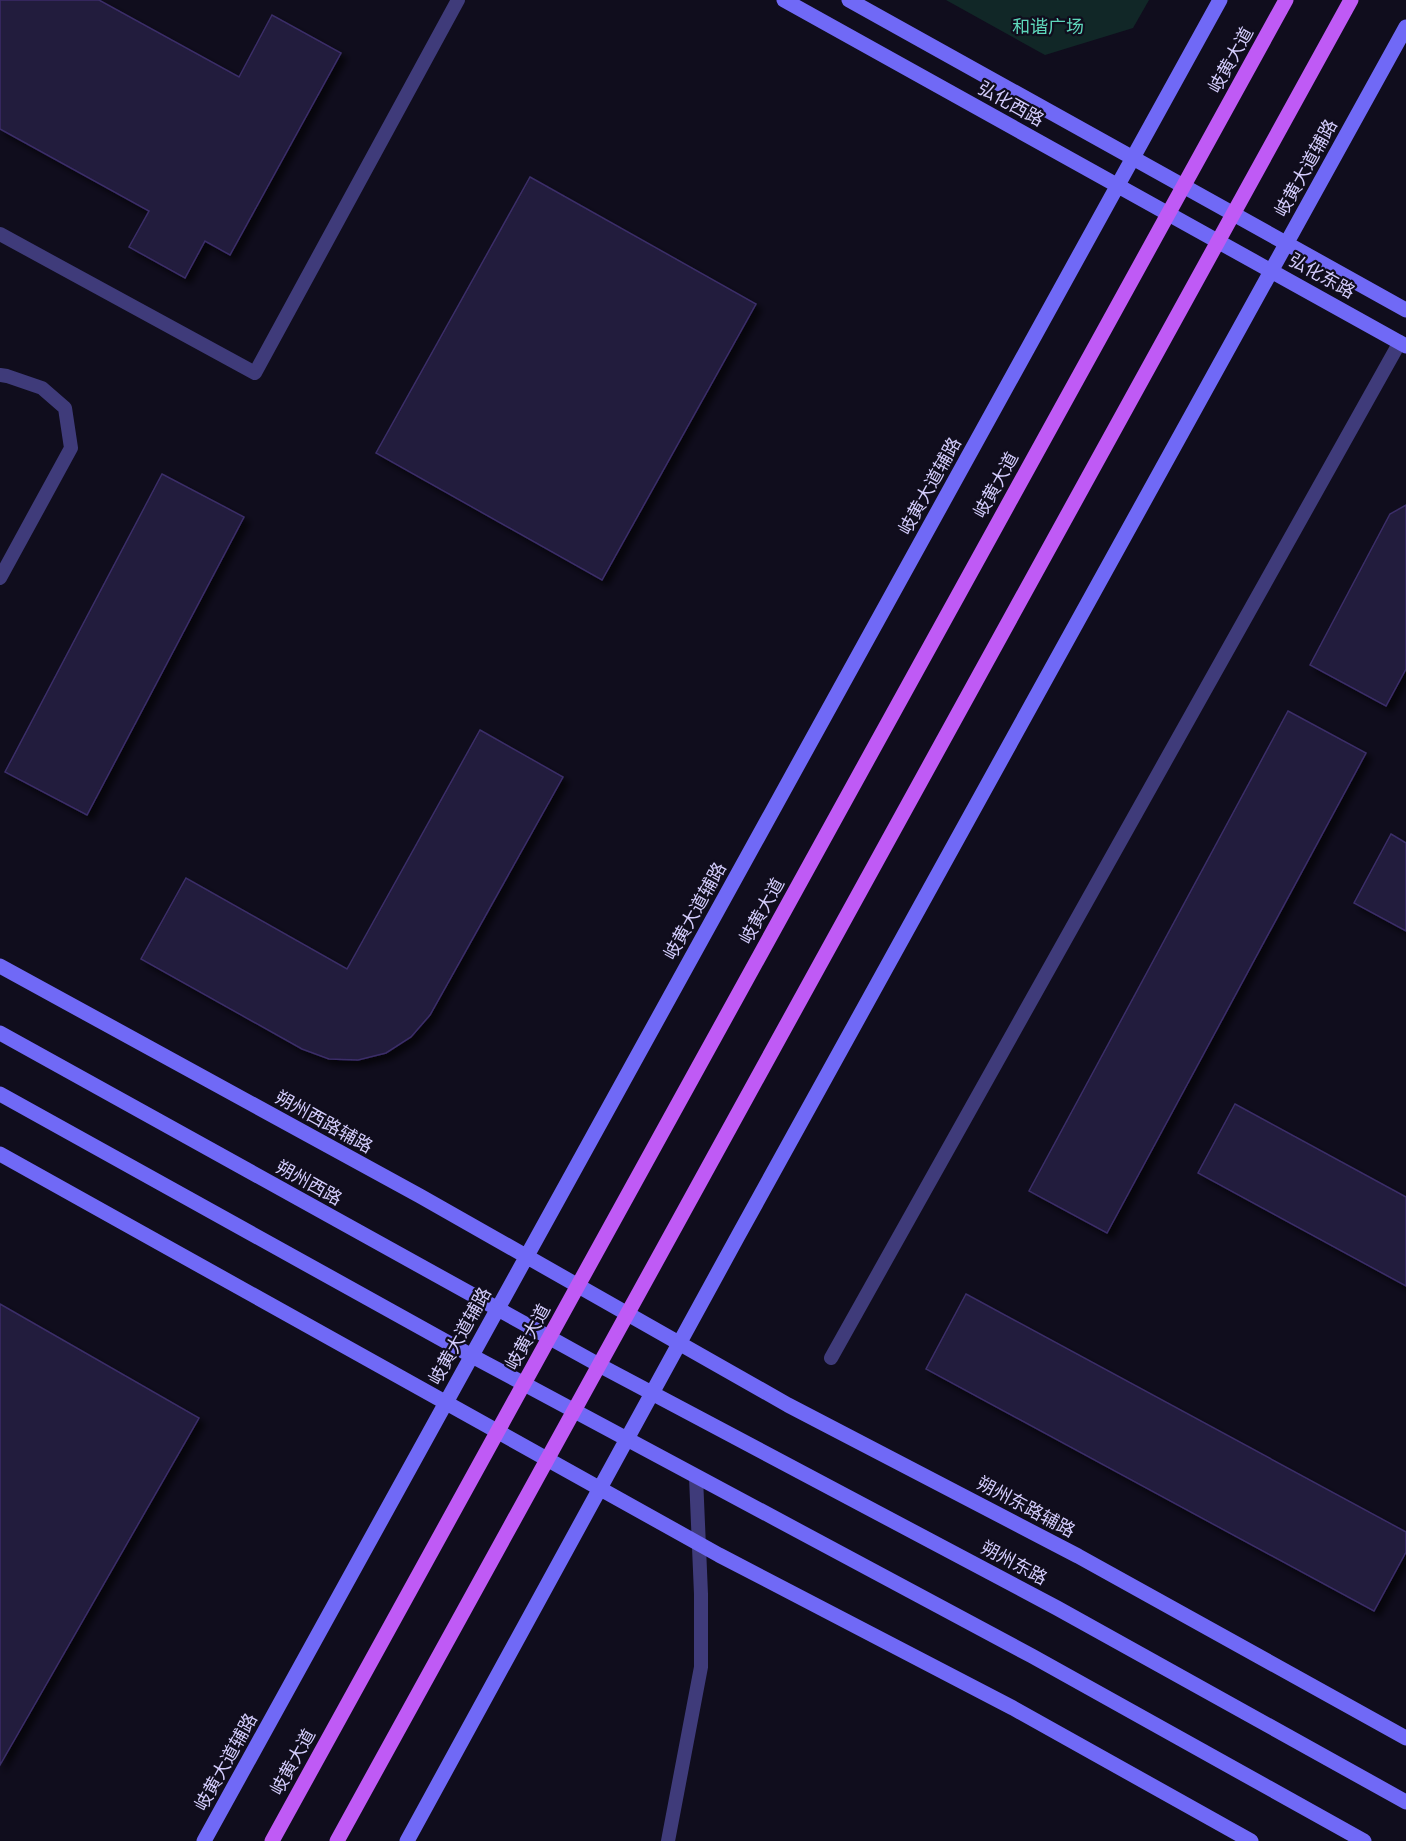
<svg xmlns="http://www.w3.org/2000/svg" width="1406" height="1841" font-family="'Fira Sans Condensed','Noto Sans SC',sans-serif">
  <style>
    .green { fill: #112727 }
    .building { fill: #221a3d; stroke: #3b2e68; stroke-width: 1.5; filter: url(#shadow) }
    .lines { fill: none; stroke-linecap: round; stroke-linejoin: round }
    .lane { stroke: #3f3b7a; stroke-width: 14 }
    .secondary { stroke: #7069f6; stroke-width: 15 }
    .primary { stroke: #bf5af5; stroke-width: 15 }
    .labels { text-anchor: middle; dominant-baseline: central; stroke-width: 4.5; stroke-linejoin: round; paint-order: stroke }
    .park-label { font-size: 18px; fill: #5ed7bb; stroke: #100d1d }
    .street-label { font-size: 18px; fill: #d3ccfc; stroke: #100d1d }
  </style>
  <defs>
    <filter id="shadow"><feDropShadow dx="5.5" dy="5.5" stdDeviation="3" flood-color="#0009"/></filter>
  </defs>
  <rect width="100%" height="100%" fill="#100d1d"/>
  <!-- green -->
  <path class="green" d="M946 0H1149L1133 28 1045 55Z"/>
  <!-- building -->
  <path class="building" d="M0 0H99L239 77 272 15 341 53 230 255 205 241 185 278 129 247 149 211 0 129Z
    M530 177 756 304 602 580 376 453Z
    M162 474 244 517 87 815 5 772Z
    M1406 505V669L1386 706 1310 665 1390 514Z
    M1288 711 1366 753 1107 1233 1029 1191Z
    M480 730 563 777 430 1015 411 1037 386 1053 358 1060 329 1059 302 1049 141 959 186 878 347 969Z
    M1391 834 1406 843V931L1354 903Z
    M1235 1104 1406 1197V1286L1198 1173Z
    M966 1294 1406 1532V1552L1374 1611 926 1369Z
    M0 1304 199 1418 0 1765Z"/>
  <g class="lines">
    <!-- lane -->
    <path class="lane" d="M0 234 255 373 458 0
      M0 375 7 376 42 388 65 408 71 448 0 578
      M831 1358 1400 342
      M668 1841 701 1667V1594L696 1477"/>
    <!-- secondary -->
    <path class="secondary" d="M784 0 1406 346
      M849 0 1406 310
      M0 966 420 1196 788 1405 1078 1556 1406 1738
      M0 1033 599 1365 1057 1608 1406 1802
      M0 1094 472 1356 1032 1656 1364 1841
      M0 1154 719 1555 1013 1708 1251 1841
      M204 1841 1220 0
      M407 1841 738 1236 1406 27"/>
    <!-- primary -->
    <path class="primary" d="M272 1841 1286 0
      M337 1841 1351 0"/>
  </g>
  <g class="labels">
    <!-- park labels -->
    <g class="park-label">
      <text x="1048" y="27">和谐广场</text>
    </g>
    <!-- street labels -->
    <g class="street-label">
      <text transform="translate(1231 60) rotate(-61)">岐黄大道</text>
      <text transform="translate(1011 104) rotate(29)">弘化西路</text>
      <text transform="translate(1306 168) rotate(-61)">岐黄大道辅路</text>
      <text transform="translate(1322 276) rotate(29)">弘化东路</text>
      <text transform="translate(996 485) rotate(-61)">岐黄大道</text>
      <text transform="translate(930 486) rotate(-61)">岐黄大道辅路</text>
      <text transform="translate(695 911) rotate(-61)">岐黄大道辅路</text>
      <text transform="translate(762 911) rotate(-61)">岐黄大道</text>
      <text transform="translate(324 1122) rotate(29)">朔州西路辅路</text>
      <text transform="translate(309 1183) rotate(29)">朔州西路</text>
      <text transform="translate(460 1336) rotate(-61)">岐黄大道辅路</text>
      <text transform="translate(528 1337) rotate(-61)">岐黄大道</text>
      <text transform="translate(1026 1507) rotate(28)">朔州东路辅路</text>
      <text transform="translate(1014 1563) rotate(28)">朔州东路</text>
      <text transform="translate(226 1762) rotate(-61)">岐黄大道辅路</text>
      <text transform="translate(293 1762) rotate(-61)">岐黄大道</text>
    </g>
  </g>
</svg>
